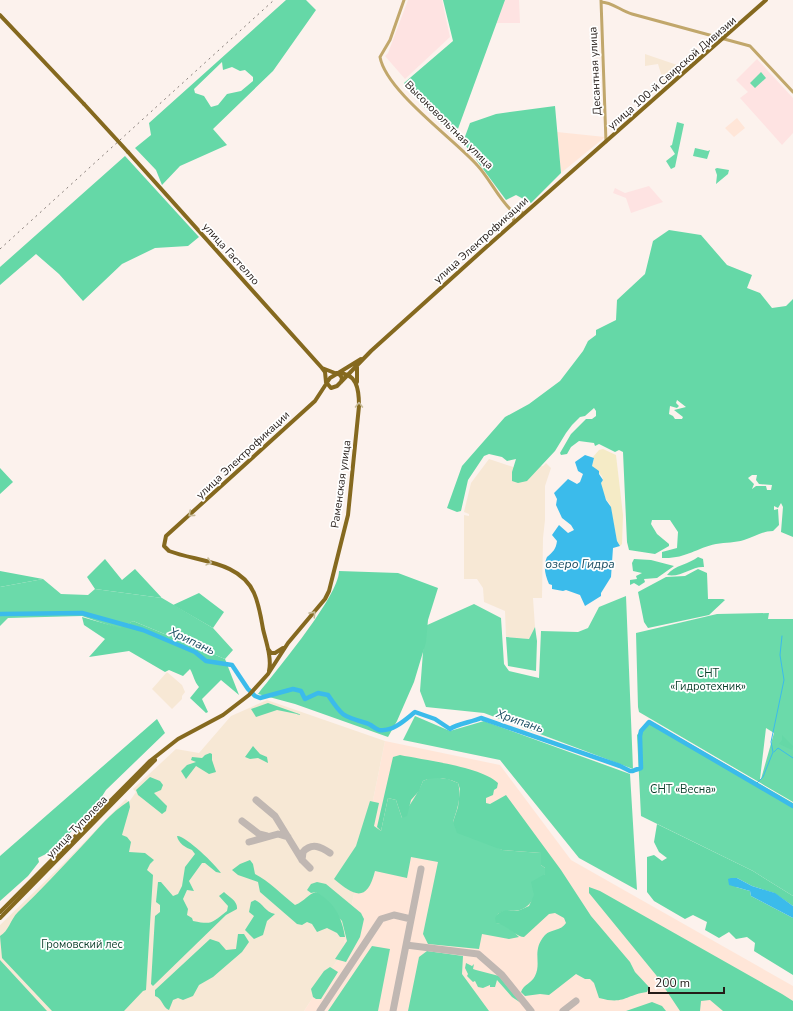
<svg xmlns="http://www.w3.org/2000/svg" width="793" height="1011" font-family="'Nunito Sans',sans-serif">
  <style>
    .built { fill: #ffe6d8 }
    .industrial { fill: #f7e8d5 }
    .education { fill: #fee3e2 }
    .green { fill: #6bdaaa; fill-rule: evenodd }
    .forest { fill: #65d8a7; fill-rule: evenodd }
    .sand { fill: #f5ebc6 }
    .water { fill: #3bbbeb }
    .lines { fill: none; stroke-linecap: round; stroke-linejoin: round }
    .stream { stroke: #3bbbeb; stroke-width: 1 }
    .river { stroke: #3bbbeb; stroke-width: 4.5 }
    .taxiway { stroke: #c0b7b2; stroke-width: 7 }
    .minor { stroke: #c1a76b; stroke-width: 3 }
    .major { stroke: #85691f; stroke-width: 4 }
    .rail { stroke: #857c77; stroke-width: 1; stroke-dasharray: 2 4; stroke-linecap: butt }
    .major-bridge { stroke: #85691f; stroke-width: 4 }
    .oneway { stroke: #c8bc9a }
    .labels { text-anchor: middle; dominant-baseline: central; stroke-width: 3.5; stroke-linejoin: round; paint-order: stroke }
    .street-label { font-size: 11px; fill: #241c18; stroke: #fff }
    .park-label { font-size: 11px; fill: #093d29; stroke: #fff }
    .water-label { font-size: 12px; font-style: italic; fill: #1a4d61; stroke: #fff }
  </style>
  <rect width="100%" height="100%" fill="#fcf2ed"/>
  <!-- built -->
  <path class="built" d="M737 118 745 128 734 137 725 128Z
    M557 132 605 137 561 173Z
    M385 741 500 765 571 860 793 986V1011H304L342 953Z"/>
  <!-- industrial -->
  <path class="industrial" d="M698 53 702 56 665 87 658 64 645 66V54L683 67Z
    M489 459 519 469 543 466 546 463 551 468 545 486V520L543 538 542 598H533L535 627 529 639 506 637 505 611 484 602 483 588 477 579H464V515L469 516V514L464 512 471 483Z
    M167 672 182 685 185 692 182 696V699L172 709 152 689Z
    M267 700 385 741 342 953 304 1011H0V925L63 864 126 799 129 802 136 792 133 789 176 749 199 753 231 716Z"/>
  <!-- education -->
  <path class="education" d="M408 0H442L450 37 405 79 385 56 388 53Z
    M493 0H519L520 23H494Z
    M757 59 793 98V133L782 145 740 98 748 92 736 80Z
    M649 186 663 202 631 213 626 198 613 193 615 188 625 193Z"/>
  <!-- green -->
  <path class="green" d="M761 72 766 78 755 88 750 83Z
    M677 122 684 124 675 167 671 169 666 161 675 154 670 146 672 145Z
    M695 148 708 151 710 150 707 159 693 156Z
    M717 168 729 170 728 174 716 184 717 175 715 169Z
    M43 579 61 594 88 595 95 589 162 598 213 628 233 650 225 659 133 621 120 629 82 616 8 618 0 626V587Z
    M626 596 633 769 484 713 426 707 420 691 425 626 474 604 501 618 504 664 509 671 539 678 541 631 578 632 588 628 599 607Z
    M769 613 768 619H793V802L639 712 638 707 636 633 717 614ZM766 728 774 733 761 779H760Z
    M535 627 537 641 536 671 508 666 506 637 529 639Z
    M415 716 450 731 484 721 630 774 637 890 579 858 500 760 403 740Z
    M649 720 793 803V896L753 871 641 816 637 735Z
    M432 777 448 779 458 783C462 796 457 810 453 822L502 850 541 853V865L545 868V874C539 886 534 906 520 910 512 912 507 909 498 914L496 923 505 924 519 937 509 939 482 934 479 949 428 944 423 934 438 862 411 857 407 878 375 871C367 903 354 896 334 879L356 846 370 801 379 803 374 826 381 831 388 798 396 800 402 818C409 805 418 794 423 781Z
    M317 882 326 884 361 913 364 919 360 937 346 962 335 959 347 941 342 921 316 892 311 893 307 890 311 884Z
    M372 946 390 949 378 1011H328Z
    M427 951 463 956 462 974 489 1011H408L419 957Z
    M466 963 472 966 474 964 473 969 476 970 499 976 521 1003 512 997 497 980 495 987H490V985L483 988 478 987 475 981 473 982 467 976 468 974 465 968Z
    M330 967 338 972 321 999H316L313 997 311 989 324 971Z"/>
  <!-- forest -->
  <path class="forest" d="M286 0H306L316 10 273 71 213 129 227 145 180 166 162 185 156 170 135 148 151 135 149 123ZM222 62 223 70 232 67 240 71 245 70 253 77V81L241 91 227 94 218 105 211 107 204 96 195 93 194 89Z
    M443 0H505L455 137 424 107 404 83 453 41Z
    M555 106 561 173 531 203 516 195 506 200 463 142 470 123 496 114Z
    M125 156 199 237 188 246 155 248 122 264 83 301 59 274 36 254 0 285V267Z
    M669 230 701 235 727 265 752 275 747 288 760 293 772 308 786 306 793 299V537L781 532 783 507 781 503 778 508 774 506V510L778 509 779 525 773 531C762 531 755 537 744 540 735 543 726 542 716 544 696 548 686 559 662 558V552L677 548 678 532 670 520H652L651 524 657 534 669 544V546L655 554 629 550 627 542 623 452 619 450 615 452 599 444 595 446 594 443 579 441 571 447 567 454 561 455 560 453 571 434 586 419H592L596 416V411L594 408 585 416 580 417 572 425 566 433 555 451 527 481 518 483 512 481V472L516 459 507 461 502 457 489 454 484 456 468 480 461 511 457 512 447 508 462 466 505 417 529 404 560 381 583 351 588 341 596 335V330L616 320 617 300 645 274 653 241ZM677 400 686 407 674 410 683 417 682 419H675L673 416 669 414 670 406 677 408 679 406 676 403ZM752 475H757L756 480 759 484 772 485 771 490H767L766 486H756L752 489 754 484 748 478Z
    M0 468 13 482 0 494Z
    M698 557 703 559 704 567C692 566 681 578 667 575 674 565 690 564 698 557Z
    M105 559 122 580 135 569 162 598 95 589 87 577Z
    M634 559 651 560 674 566 657 578 644 579 645 582 639 586 634 583 630 585V580L637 579 636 576 642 573 633 571 632 563Z
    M698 569 707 573 708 599H723L725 600 709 615 648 628 644 622 638 592 666 577 685 576Z
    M0 571 43 579 0 587Z
    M339 571 398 573 438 588 428 620 426 642 414 682 397 721 388 737 295 704 258 694C276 671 339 596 339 571Z
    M199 593 224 612 213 628 173 605Z
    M82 617 120 628 133 621 225 659 239 695 221 680 202 699 208 712 206 713 190 698 199 687C194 681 194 676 190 669L183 676 169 670 165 672 129 651 89 657 105 639 84 625Z
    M268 703 302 715 277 710 256 717 251 709Z
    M157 719 165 733 106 790 99 801 54 850 38 858 39 862 28 876 0 901V856Z
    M782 735 793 746 792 750 779 744 782 740Z
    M253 746 260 754 267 757 268 763 258 758 250 759 245 757Z
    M210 753 212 754V760L216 772 209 774 196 766 186 779 181 771 187 765 196 762 191 760 192 757 202 758 205 755Z
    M400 755C424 760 482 767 498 783L497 788 494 790 493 795 486 798V803L490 804 506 795 561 870 591 916 630 962 635 972 649 987 647 992C625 995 625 1005 599 998L594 983 590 979H585L576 974 549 995 540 994 525 996 521 992C524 984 532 983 535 976 542 962 531 951 545 935 551 929 561 931 566 923L564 918 555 913 549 914 524 937C514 936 508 925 496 923L495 918C503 906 509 913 520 910 523 909 526 907 529 906L534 895 531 882 545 874V868L541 865V853L502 850 457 833 453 822 458 807 460 789 458 783C446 778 435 776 423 781L419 791 411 800 407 816 402 818 396 800 388 798 381 831 377 827 393 757Z
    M150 777 160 781 163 785 161 790 154 793 167 806 166 811 162 814 138 795 136 790Z
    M129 801 130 807 122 835 127 837 131 842 129 852 145 853 154 860 150 864 147 870 153 875 146 990 143 991 124 1011H52L2 958 0 936C9 931 10 920 18 912 40 891 61 868 82 846 97 830 110 813 129 801Z
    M657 824 753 871 793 896V906L774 893 752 886 737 878 736 887 750 891 751 896 793 918V975L754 951 755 943 747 937 736 939 729 932 719 938 705 930 707 922 693 915 685 919 654 901 647 892V857L654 855 662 861 667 858 659 852 654 842Z
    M177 836C185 835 216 865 221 873L216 872 205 863H202L189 881 194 891 187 890 183 899 188 909 187 915 192 918 193 921C213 925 211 923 227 911L228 906 219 896 224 892C229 897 238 901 237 909L226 915 153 986 151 984 155 916 160 912V905L156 902 158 882H161L173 896 178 894 182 886 185 867 195 854 192 850C186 848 178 843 177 836Z
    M250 860 253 864 255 874C269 881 281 894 295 905 305 901 308 894 316 892 334 902 342 917 345 937H340L337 933 327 928 317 932 312 924 307 922 302 925 297 924 260 892 258 882 238 875 232 870 240 864Z
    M589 887 600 891 782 994 793 1001V1011H723L710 1000 701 1001 700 1011H680L656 975 589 893Z
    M255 900C263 903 265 912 275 914L267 921 263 935 254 939 245 930 254 916 249 912 251 902Z
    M238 934H244L249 942 242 952 213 977 199 985 193 996 183 1000 178 998 173 1000 169 1010C162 1007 163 999 155 996V990L210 939 219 942 226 950 236 949Z
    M0 960 47 1011H0Z
    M652 1002 662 1006 666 1011H626Z"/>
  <!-- sand -->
  <path class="sand" d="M603 449 616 455 623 515 622 544 620 546 617 541 610 504C604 498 602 490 601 483L603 480 602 476 592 466 594 459 593 457 599 450Z"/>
  <!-- water -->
  <path class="water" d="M585 455 594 458 592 466 599 471V474L603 480 601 483 606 500 611 507 617 541 620 546 613 548 611 577 601 593V596L585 606 580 595 566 590 563 591 552 589V585L549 584C545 575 543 566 547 557 553 552 556 549 557 541L552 535 559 525 568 533 574 530 571 525 562 518 556 505 557 499 554 493 568 479 577 484 580 482 583 474 578 471 575 462Z
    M731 878H737L752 886 775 893 793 906V918L751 896 750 891 729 885 728 879Z"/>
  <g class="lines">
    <!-- stream -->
    <path class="stream" d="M774 752 778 748 793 758
      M756 784 763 777 773 752 771 742 784 680 780 655 782 636"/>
    <!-- river -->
    <path class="river" d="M0 614 82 613 143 630 195 652 206 661 232 665 248 689 255 696 260 698 293 689 301 691 305 699 318 693 328 695C342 716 342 716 366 723 371 724 375 729 379 730 393 732 405 720 415 712L435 719 450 729C456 724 472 722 481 718L620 766 630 771H633
      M635 770 641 768 640 736 641 731 649 722 793 806"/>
    <!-- taxiway -->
    <path class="taxiway" d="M256 800 275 816 302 860 310 868
      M242 821 259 834 267 836
      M249 842 278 834 288 837
      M302 860 303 852C312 842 321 847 330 853
      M406 945 478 954 502 975 531 1011
      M320 1011 381 919 394 915 411 919
      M393 1011 421 869
      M563 1011 576 1001"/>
    <!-- minor -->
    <path class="minor" d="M404 0 390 40 380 57C386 91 454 139 477 165 490 179 498 198 512 211L514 222
      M601 0 606 142
      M601 2C612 2 621 11 632 14L750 46 793 92
      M512 211 518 210 523 213"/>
    <!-- major -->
    <path class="major" d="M0 15 84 104
      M128 152 322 368 325 372 326 382
      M357 367V382
      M322 368 340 375 342 378 341 382
      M326 382 331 388 337 386 371 351 483 250 766 0
      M268 649 271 653H275L283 648
      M269 671C272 658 266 642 263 629 261 617 259 604 254 593 240 561 198 562 169 551L164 546 166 536 315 401 330 378 361 359
      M0 912 150 761 178 739 223 715 249 695 268 674 288 643 325 599 329 591 348 515 359 406C359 389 357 372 336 373
      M0 918 155 760"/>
    <!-- rail -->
    <path class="rail" d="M0 249 274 0"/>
    <!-- major-bridge -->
    <path class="major-bridge" d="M84 104 128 152"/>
  </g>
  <!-- one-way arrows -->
  <defs><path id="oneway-chevron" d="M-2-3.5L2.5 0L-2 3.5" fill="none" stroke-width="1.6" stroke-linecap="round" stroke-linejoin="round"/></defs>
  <g class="oneway">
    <use href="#oneway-chevron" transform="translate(359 405) rotate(-89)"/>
    <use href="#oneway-chevron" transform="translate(191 514) rotate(139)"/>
    <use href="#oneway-chevron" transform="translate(209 562) rotate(15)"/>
    <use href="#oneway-chevron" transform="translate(313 614) rotate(-48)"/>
  </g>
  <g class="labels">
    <!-- street labels -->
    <g class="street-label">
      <text transform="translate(595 71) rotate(-93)">Десантная улица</text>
      <text transform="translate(672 73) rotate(-41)">улица 100-й Свирской Дивизии</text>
      <text transform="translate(449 125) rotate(45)">Высоковольтная улица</text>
      <text transform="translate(481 240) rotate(-42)">улица Электрофикации</text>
      <text transform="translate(231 254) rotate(48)">улица Гастелло</text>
      <text transform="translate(243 455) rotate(-43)">улица Электрофикации</text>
      <text transform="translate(341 484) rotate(-82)">Раменская улица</text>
      <text transform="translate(77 827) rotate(-46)">улица Туполева</text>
    </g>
    <!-- park labels -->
    <g class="park-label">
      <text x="708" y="673">СНТ<tspan x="708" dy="13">«Гидротехник»</tspan></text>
      <text x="683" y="789">СНТ «Весна»</text>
      <text x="82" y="944">Громовский лес</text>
    </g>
    <!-- water labels -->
    <g class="water-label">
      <text x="580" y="564">озеро Гидра</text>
      <text transform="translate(192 641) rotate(25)">Хрипань</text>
      <text transform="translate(520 721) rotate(19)">Хрипань</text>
    </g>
  </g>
  <!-- scale -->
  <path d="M649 987v6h75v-6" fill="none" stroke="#241c18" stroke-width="2"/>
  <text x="655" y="987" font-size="12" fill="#241c18" stroke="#ffffff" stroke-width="3" paint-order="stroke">200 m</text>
</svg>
